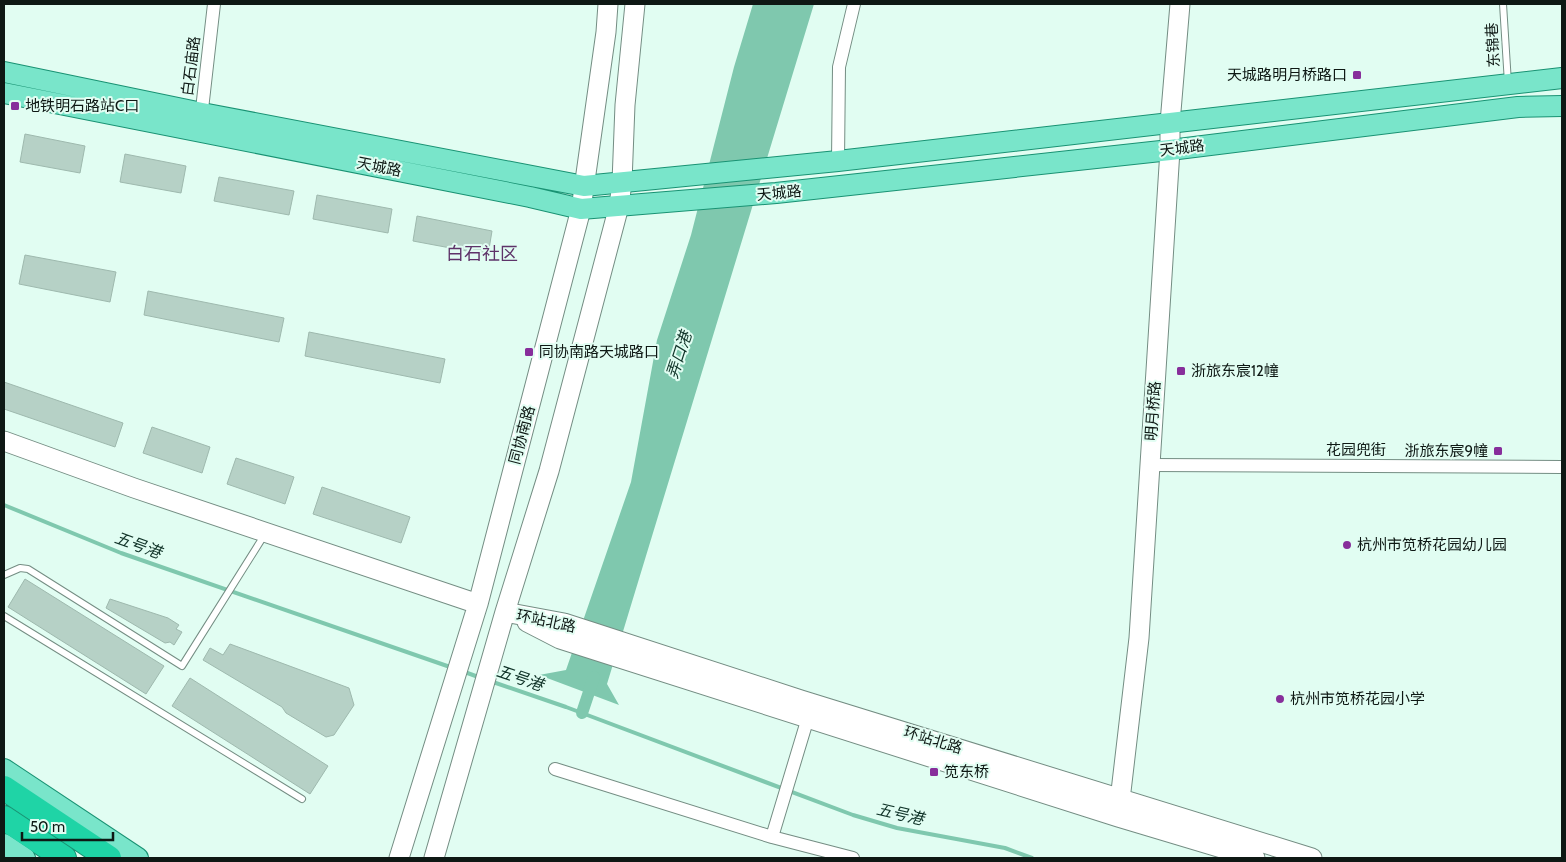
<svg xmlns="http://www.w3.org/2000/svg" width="1566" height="862" font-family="Cabin,'Noto Sans SC',sans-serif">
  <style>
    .water { fill: #7fc8ae }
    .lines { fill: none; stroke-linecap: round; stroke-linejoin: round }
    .stream { stroke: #7fc8ae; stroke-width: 4 }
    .canal { stroke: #7fc8ae; stroke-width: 12 }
    .building { fill: #b6d1c6; stroke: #9eb9ae }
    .lane-casing { stroke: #748d83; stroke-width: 8 }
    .street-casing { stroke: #748d83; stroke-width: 14 }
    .secondary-casing { stroke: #748d83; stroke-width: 21 }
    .primary-casing { stroke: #199273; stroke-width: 22 }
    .highway-casing { stroke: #199273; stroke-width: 26 }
    .lane { stroke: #fff; stroke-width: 6 }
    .street { stroke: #fff; stroke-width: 12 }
    .secondary { stroke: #fff; stroke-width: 19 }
    .primary { stroke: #79e5ca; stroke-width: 20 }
    .highway { stroke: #1fd4a6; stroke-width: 24 }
    .poi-dot { fill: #872e9b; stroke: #e1fdf2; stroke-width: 2 }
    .labels { text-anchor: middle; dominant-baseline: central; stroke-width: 4; stroke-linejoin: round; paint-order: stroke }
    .street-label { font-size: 15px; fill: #0e1814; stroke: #e1fdf2 }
    .poi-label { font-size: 15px; fill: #0e1814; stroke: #e1fdf2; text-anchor: start }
    .water-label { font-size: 16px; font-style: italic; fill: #0f3227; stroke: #e1fdf2 }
    .quarter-label { font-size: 18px; fill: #5e3369; stroke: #e1fdf2 }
  </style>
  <rect width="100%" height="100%" fill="#e1fdf2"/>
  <!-- water -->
  <path class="water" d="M753 4H814L607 684 619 705 539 675 566 670 631 482 657 340 691 235 734 67Z"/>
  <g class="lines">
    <!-- stream -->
    <path class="stream" d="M4 505 121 553 453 668
      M462 671 481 678
      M490 681 566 707 853 815 897 828 1005 848 1032 858"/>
    <!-- canal -->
    <path class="canal" d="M582 713 594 677"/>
  </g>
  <!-- building -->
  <path class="building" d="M25 134 85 146 80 173 20 162Z
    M125 154 186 166 181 193 120 182Z
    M219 177 294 191 289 215 214 201Z
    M317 195 392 209 388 233 313 219Z
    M417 216 492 231 488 255 413 241Z
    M25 255 116 272 110 302 19 284Z
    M148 291 284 318 279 342 144 315Z
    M309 332 445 359 440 383 305 356Z
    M4 382 123 423 115 447 4 409Z
    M152 427 210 447 202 473 143 453Z
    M236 458 294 477 285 504 227 484Z
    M322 487 410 517 401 543 313 514Z
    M25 579 164 666 146 694 8 607Z
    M110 599 168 618 179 625 176 629 182 632 174 645 170 642 165 643 106 608Z
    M230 644 349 688 354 705 334 735 326 737 286 713 282 707 203 660 210 648 223 655Z
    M190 678 328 766 310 794 172 706Z"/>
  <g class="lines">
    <!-- lane casing -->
    <g class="lane-casing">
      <path id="lane" d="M1503 4 1508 83
        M4 575 20 568 28 569 182 666 265 534
        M4 616 302 799"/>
    </g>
    <!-- street casing -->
    <g class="street-casing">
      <path id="street" d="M201 118 214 4
        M838 161 839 67 854 4
        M1150 465 1562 467
        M555 769 772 837 853 858
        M772 837 810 711"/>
    </g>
    <!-- secondary casing -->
    <g class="secondary-casing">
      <path id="secondary" d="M4 441 134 488 478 604
        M505 612 564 623 801 700 1312 858
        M527 622 560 639 1118 817 1255 858
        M1118 817 1139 638 1170 150V123L1180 4
        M399 858 478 604 581 209 606 32 608 4
        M434 858 505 612 549 471 619 206 622 182 625 105 635 4"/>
    </g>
    <!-- primary casing -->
    <g class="primary-casing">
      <path id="primary" d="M4 72 202 113 584 186 838 161 1562 78
        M4 93 530 197 581 209 776 193 1170 150 1518 107 1562 106
        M4 769 138 858
        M4 844 25 858"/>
    </g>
    <!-- highway casing -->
    <g class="highway-casing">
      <path id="highway" d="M4 788 109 858
        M4 818 64 858"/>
    </g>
    <!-- lane -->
    <use href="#lane" class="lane"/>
    <!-- street -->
    <use href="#street" class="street"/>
    <!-- secondary -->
    <use href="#secondary" class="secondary"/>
    <!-- primary -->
    <use href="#primary" class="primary"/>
    <!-- highway -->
    <use href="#highway" class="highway"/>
  </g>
  <!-- markers -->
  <g class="poi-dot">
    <rect x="1352" y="70" width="10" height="10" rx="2.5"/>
    <rect x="10" y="101" width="10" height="10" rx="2.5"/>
    <rect x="524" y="347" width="10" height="10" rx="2.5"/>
    <rect x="1176" y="366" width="10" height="10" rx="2.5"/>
    <rect x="1493" y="446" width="10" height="10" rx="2.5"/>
    <circle cx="1347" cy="545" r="5"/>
    <circle cx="1280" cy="699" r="5"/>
    <rect x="929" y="767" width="10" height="10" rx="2.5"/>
  </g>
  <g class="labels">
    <!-- street labels -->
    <g class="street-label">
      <text transform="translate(1493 45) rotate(-93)">东锦巷</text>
      <text transform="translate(191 66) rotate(-83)">白石庙路</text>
      <text transform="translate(1182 148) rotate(-7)">天城路</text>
      <text transform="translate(379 167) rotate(11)">天城路</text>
      <text transform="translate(779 193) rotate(-5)">天城路</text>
      <text transform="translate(1153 411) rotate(-86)">明月桥路</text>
      <text transform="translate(522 435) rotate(-75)">同协南路</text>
      <text x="1356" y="450">花园兜街</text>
      <text transform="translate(546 621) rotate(12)">环站北路</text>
      <text transform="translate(933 740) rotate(17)">环站北路</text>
    </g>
    <!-- poi labels -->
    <g class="poi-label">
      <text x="1347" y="75" text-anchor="end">天城路明月桥路口</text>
      <text x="25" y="106">地铁明石路站C口</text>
      <text x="539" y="352">同协南路天城路口</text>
      <text x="1191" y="371">浙旅东宸12幢</text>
      <text x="1488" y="451" text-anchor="end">浙旅东宸9幢</text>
      <text x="1357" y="545">杭州市笕桥花园幼儿园</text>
      <text x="1290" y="699">杭州市笕桥花园小学</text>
      <text x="944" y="772">笕东桥</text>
    </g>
    <!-- water labels -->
    <g class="water-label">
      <text transform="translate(679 355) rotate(-72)">弄口港</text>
      <text transform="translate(138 545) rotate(20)">五号港</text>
      <text transform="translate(520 678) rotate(19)">五号港</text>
      <text transform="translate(900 814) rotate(13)">五号港</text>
    </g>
    <!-- quarter labels -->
    <g class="quarter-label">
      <text x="482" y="254">白石社区</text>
    </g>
  </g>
  <!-- border -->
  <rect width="1566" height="862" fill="none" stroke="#0e1814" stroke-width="10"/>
  <!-- scale -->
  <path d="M22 832v8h91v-8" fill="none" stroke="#0e1814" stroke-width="2.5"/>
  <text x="30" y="832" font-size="15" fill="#0e1814" stroke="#e1fdf2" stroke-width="4" paint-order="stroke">50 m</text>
</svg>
